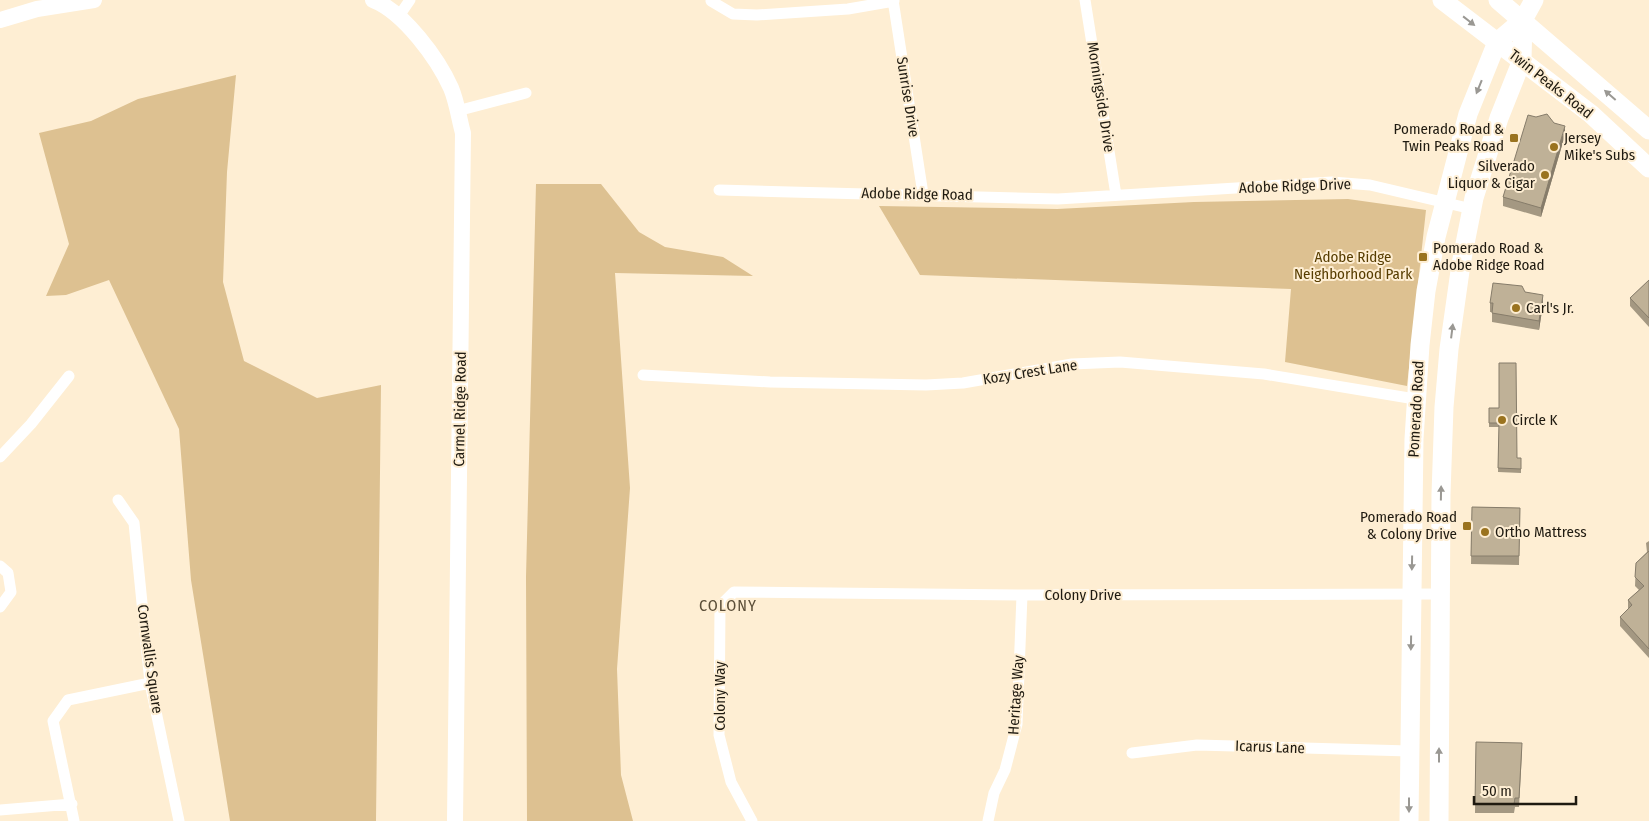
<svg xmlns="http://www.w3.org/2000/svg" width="1649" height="821" font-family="'Fira Sans Condensed',sans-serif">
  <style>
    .green { fill: #ddc191 }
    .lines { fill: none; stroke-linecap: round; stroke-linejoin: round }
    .street { stroke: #fff; stroke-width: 11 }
    .secondary { stroke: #fff; stroke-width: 16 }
    .primary { stroke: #fff; stroke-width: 19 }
    .wall { fill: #a49882 }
    .shaded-wall { fill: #867c6a }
    .building { fill: #bfb197; stroke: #867c6a }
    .oneway { fill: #9a9893 }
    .poi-dot { fill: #9a731f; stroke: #feeed3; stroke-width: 2 }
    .labels { text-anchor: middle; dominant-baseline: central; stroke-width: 4; stroke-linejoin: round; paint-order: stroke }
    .street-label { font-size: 15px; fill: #1f1a10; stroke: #feeed3 }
    .poi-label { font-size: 15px; fill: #1f1a10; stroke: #feeed3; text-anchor: start }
    .park-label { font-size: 15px; fill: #573d00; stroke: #feeed3 }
    .neighbourhood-label { font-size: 16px; letter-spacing: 1px; fill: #5b4e38; stroke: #feeed3 }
  </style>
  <rect width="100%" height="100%" fill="#feeed3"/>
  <!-- green -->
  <path class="green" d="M236 75 227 172 223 282 244 361 317 398 381 385 376 821H230L191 580 179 429 109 280 66 295 46 296 69 244 39 133 91 121 138 99Z
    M536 184H601L639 232 665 247 723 257 753 276 615 273 630 488 617 669 621 775 633 821H527L526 577Z
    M1348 199 1426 210 1407 386 1285 362 1291 289 920 275 879 206 1057 209 1194 202Z"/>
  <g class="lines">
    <!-- street -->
    <path class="street" d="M893 0 923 194
      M1085 0 1116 195
      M711 1 733 14 757 15 848 9 894 1
      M399 16 410 0
      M457 111 526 93
      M719 190 1058 199 1332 182 1370 185 1472 209
      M643 375 770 382 926 385 963 383 1072 364 1120 362 1264 374 1415 399
      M0 457 31 424 69 376
      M118 500 134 523 150 683 179 821
      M0 566 8 573 11 592 0 607
      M1132 753 1197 745 1409 751
      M0 810 72 804
      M74 821 53 721 68 700 150 683
      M752 821 731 782 719 735 720 606 734 592 1022 595 1440 594
      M988 821 994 793 1005 770 1017 724 1022 595"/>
    <!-- secondary -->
    <path class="secondary" d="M373 0C404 12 438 59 451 88 457 102 459 119 463 133L455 821
      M0 20 37 9 94 0"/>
    <!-- primary -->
    <path class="primary" d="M1442 0 1591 114 1649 168
      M1498 0 1649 130
      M1409 821 1414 439 1420 345 1426 291 1436 237 1468 114 1497 42 1523 20 1534 0
      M1439 821 1441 494 1444 407 1449 349 1461 264 1474 198 1499 118 1522 60 1523 20"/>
  </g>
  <!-- wall -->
  <path class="wall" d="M1565 135 1541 217 1503 206V197Z
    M1649 280V327L1630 306V298Z
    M1525 292 1543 304 1539 330 1492 322V312H1490V303Z
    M1489 408H1499L1517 458H1521V473L1498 472 1499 427H1489Z
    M1472 507 1520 508 1519 565 1471 564Z
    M1649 541V658L1620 626V617L1628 609V600L1639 590 1635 586 1636 563 1647 552 1646 543Z
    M1476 742 1522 752 1519 807H1515L1514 813H1475Z"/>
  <!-- shaded-wall -->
  <path class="shaded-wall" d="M1565 126V135L1541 217V208Z
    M1543 295V304L1539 330V321Z"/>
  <!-- building -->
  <path class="building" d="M1547 114 1554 123 1565 126 1541 208 1503 197 1528 115 1536 117Z
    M1649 280V318L1630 298Z
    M1493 283 1522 286 1525 292 1543 295 1539 321 1492 313 1493 303H1490Z
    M1499 363H1516L1517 458H1521V469L1498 468 1499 423H1489V408H1499Z
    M1472 507 1520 508 1519 556H1471Z
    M1649 551V649L1620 617 1632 605 1628 600 1644 586 1635 577 1636 563Z
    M1476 742 1522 743 1519 798H1515L1514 804H1475Z"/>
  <!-- one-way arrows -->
  <defs><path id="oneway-solid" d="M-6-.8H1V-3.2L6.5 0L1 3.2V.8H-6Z" transform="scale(1.25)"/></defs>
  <g class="oneway">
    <use href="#oneway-solid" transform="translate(1469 21) rotate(38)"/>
    <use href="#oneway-solid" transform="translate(1479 87) rotate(112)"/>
    <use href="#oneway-solid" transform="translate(1610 95) rotate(-139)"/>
    <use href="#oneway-solid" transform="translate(1452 331) rotate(-83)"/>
    <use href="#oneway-solid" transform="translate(1441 493) rotate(-89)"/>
    <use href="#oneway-solid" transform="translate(1412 563) rotate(91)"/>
    <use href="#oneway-solid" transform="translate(1411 643) rotate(91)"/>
    <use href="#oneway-solid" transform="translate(1439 755) rotate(-90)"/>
    <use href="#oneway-solid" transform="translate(1409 805) rotate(90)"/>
  </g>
  <!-- markers -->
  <g class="poi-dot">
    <rect x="1509" y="133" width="10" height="10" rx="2.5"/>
    <circle cx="1554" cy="147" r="5"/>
    <circle cx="1545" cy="175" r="5"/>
    <rect x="1418" y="252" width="10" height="10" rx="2.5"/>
    <circle cx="1516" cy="308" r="5"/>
    <circle cx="1502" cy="420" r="5"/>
    <rect x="1462" y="521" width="10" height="10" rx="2.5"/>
    <circle cx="1485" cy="532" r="5"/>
  </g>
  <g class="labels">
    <!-- street labels -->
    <g class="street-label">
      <text transform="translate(1551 84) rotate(38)">Twin Peaks Road</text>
      <text transform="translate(908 97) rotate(81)">Sunrise Drive</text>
      <text transform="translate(1101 97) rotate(81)">Morningside Drive</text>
      <text transform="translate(1295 186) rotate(-2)">Adobe Ridge Drive</text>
      <text transform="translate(917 194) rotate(1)">Adobe Ridge Road</text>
      <text transform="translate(1030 372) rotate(-9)">Kozy Crest Lane</text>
      <text transform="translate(460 409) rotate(-89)">Carmel Ridge Road</text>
      <text transform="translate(1416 409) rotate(-87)">Pomerado Road</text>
      <text x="1083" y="595">Colony Drive</text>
      <text transform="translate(150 659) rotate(82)">Cornwallis Square</text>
      <text transform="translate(1016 695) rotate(-86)">Heritage Way</text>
      <text transform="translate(720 696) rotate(-90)">Colony Way</text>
      <text transform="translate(1270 747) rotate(2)">Icarus Lane</text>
    </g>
    <!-- poi labels -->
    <g class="poi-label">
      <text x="1504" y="129" text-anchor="end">Pomerado Road &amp;<tspan x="1504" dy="17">Twin Peaks Road</tspan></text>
      <text x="1564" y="138">Jersey<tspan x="1564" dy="17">Mike's Subs</tspan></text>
      <text x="1535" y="166" text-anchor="end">Silverado<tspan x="1535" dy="17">Liquor &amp; Cigar</tspan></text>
      <text x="1433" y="248">Pomerado Road &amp;<tspan x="1433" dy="17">Adobe Ridge Road</tspan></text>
      <text x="1526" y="308">Carl's Jr.</text>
      <text x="1512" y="420">Circle K</text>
      <text x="1457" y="517" text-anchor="end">Pomerado Road<tspan x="1457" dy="17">&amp; Colony Drive</tspan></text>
      <text x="1495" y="532">Ortho Mattress</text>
    </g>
    <!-- park labels -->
    <g class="park-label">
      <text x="1353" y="257">Adobe Ridge<tspan x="1353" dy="17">Neighborhood Park</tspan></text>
    </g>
    <!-- neighbourhood labels -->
    <g class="neighbourhood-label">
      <text x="728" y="605">COLONY</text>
    </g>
  </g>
  <!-- scale -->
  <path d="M1474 796v8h102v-8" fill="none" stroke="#1f1a10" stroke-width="2.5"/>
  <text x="1482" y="796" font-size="15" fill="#1f1a10" stroke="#feeed3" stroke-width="4" paint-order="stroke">50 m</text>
</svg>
